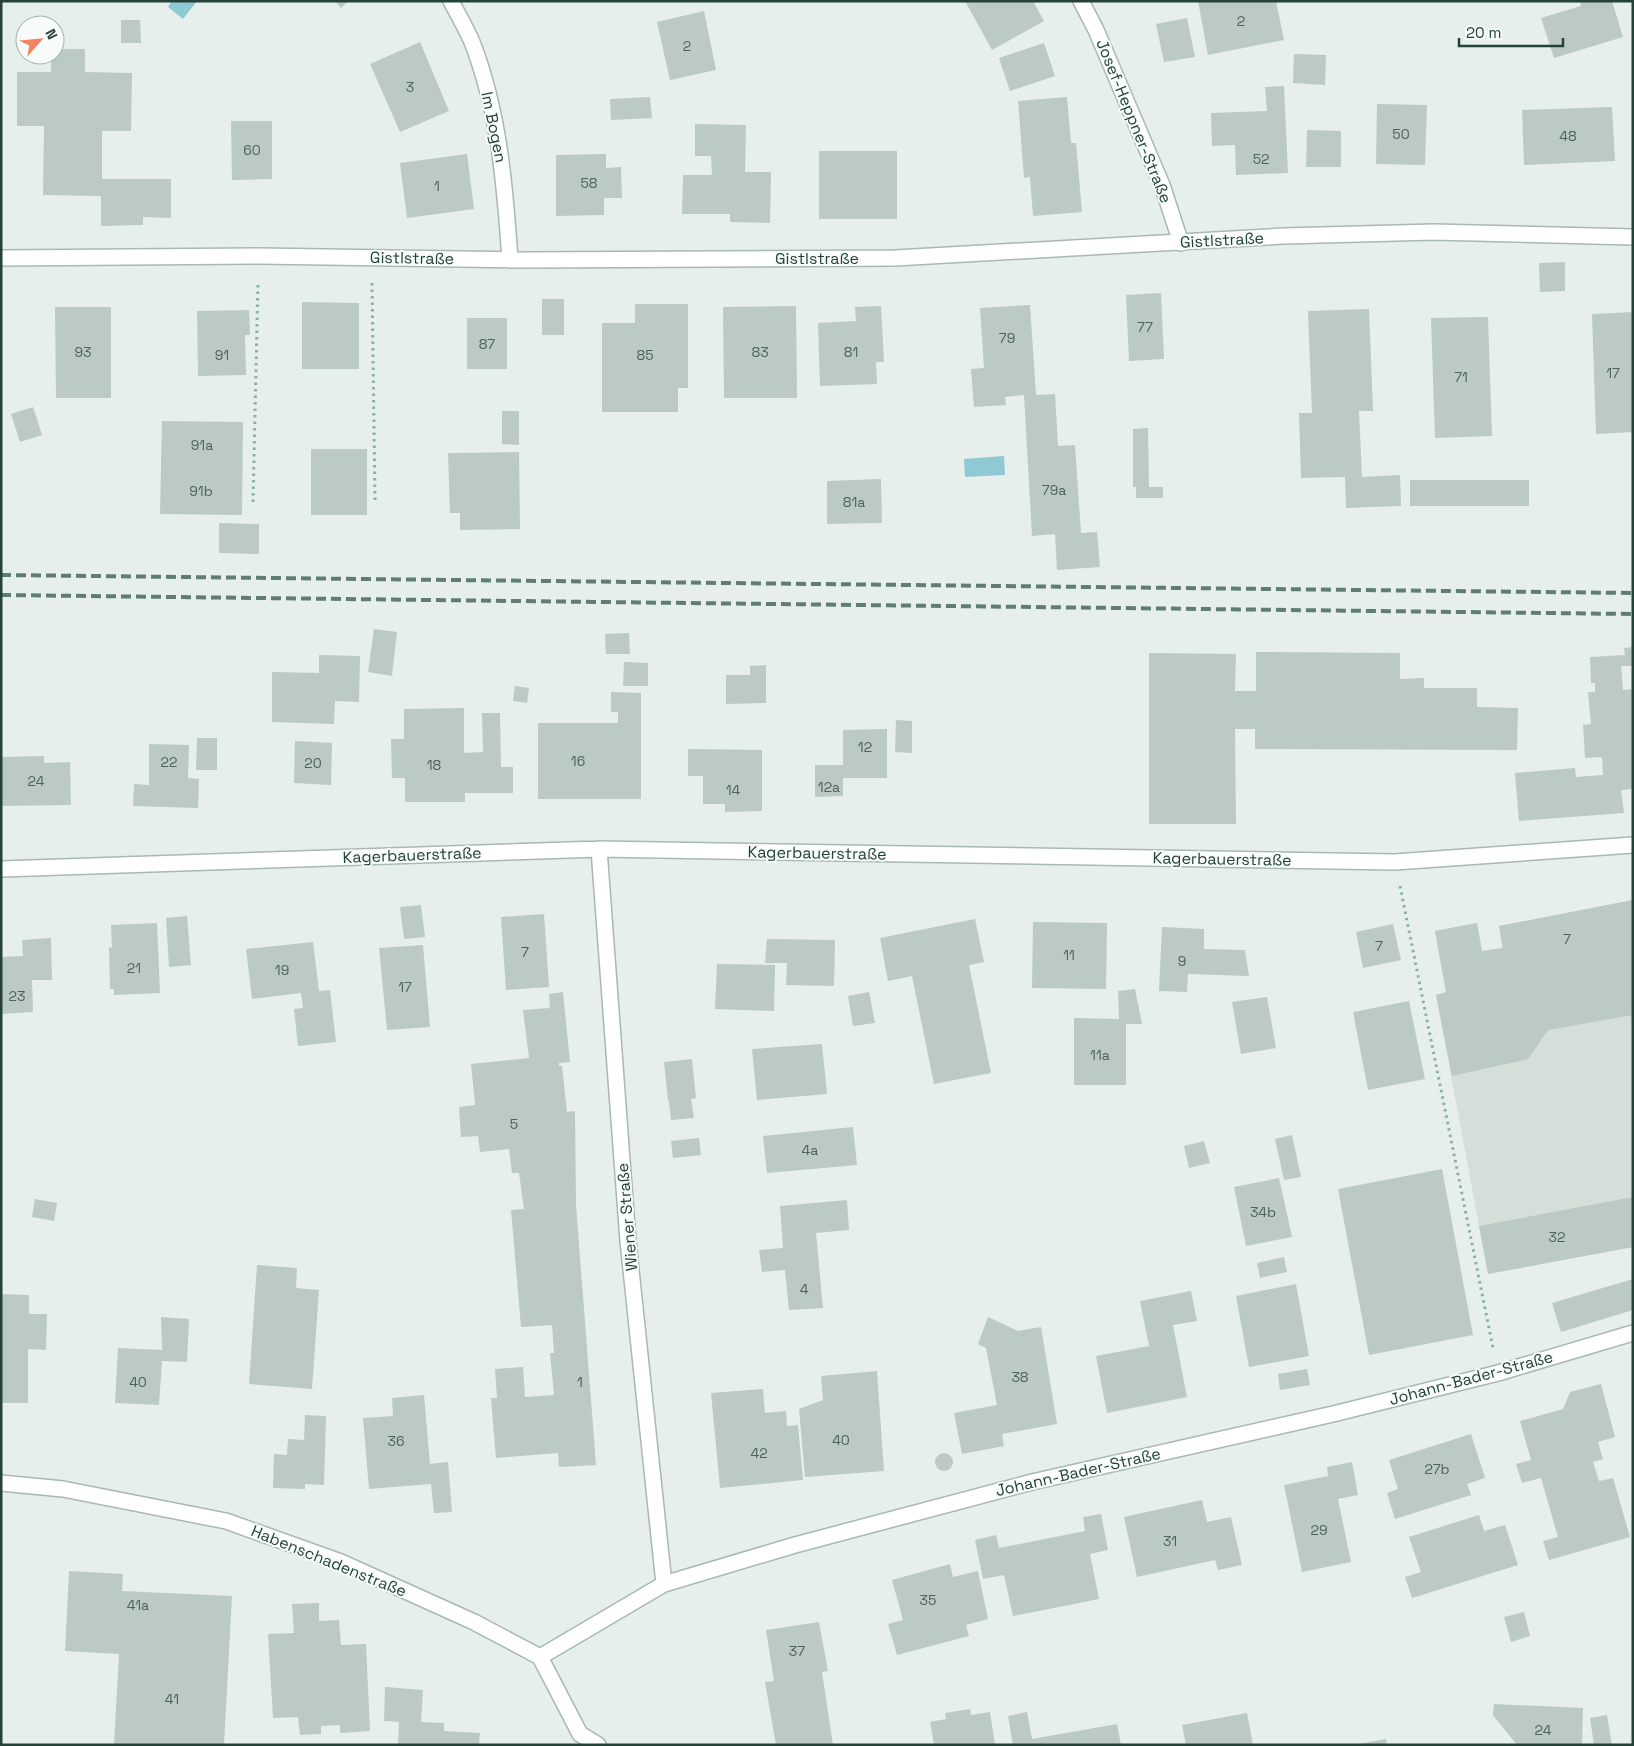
<svg xmlns="http://www.w3.org/2000/svg" width="1634" height="1746" font-family="'Space Grotesk',sans-serif">
  <style>
    .built { fill: #d4dfda }
    .water { fill: #8ec9d4 }
    .building { fill: #bbcac4 }
    .lines { fill: none; stroke-linecap: round; stroke-linejoin: round }
    .minor-casing { stroke: #a8b8b2; stroke-width: 18 }
    .path { stroke: #86b3a5; stroke-width: 3; stroke-dasharray: 2.5 4; stroke-linecap: butt }
    .minor { stroke: #fff; stroke-width: 15 }
    .rail { stroke: #5f7d75; stroke-width: 4; stroke-dasharray: 10 5; stroke-linecap: butt }
    .labels { text-anchor: middle; dominant-baseline: central; stroke-width: 4; stroke-linejoin: round; paint-order: stroke }
    .number-label { font-size: 14px; fill: #4a645c }
    .street-label { font-size: 16px; fill: #24423a; stroke: #f7fbf9 }
  </style>
  <rect width="100%" height="100%" fill="#e6efeb"/>
  <!-- built -->
  <path class="built" d="M1633 900V1247L1488 1274 1436 995 1446 992 1435 931 1477 923 1482 951 1502 948 1499 926Z"/>
  <!-- water -->
  <path class="water" d="M172 1H197L183 19 168 7Z
    M1004 456 1005 475 965 477 964 459Z"/>
  <!-- building -->
  <path class="building" d="M335 1H348L341 8Z
    M965 1H1033L1044 21 992 50Z
    M1198 1H1276L1284 40 1208 55Z
    M1580 1H1612L1623 37 1554 58 1541 18 1581 6Z
    M704 11 716 70 670 80 657 22Z
    M1187 18 1195 57 1164 62 1156 24Z
    M121 20H140L141 43H121Z
    M420 42 449 111 400 132 370 64Z
    M1044 43 1055 76 1010 91 999 58Z
    M55 49H85V72L132 73 131 131H102V179H171V218L143 217V225L101 226V196L43 195 44 126H17V72H51V55H55Z
    M1294 54 1326 55 1325 85 1293 83Z
    M1284 86 1288 173 1236 175 1235 145 1212 146 1211 113 1267 111 1265 87Z
    M650 97 652 118 611 120 610 99Z
    M1067 97 1071 143H1076L1082 212 1033 216 1030 177 1024 178 1018 101Z
    M1377 104 1427 105 1425 165 1376 164Z
    M1612 107 1615 161 1524 165 1522 110Z
    M231 121H272V179L232 180Z
    M695 124 746 125 745 172H771L770 223 730 222V214H682L683 175H712L711 156H695Z
    M1307 130 1341 131V167H1306Z
    M819 151H897V219H819Z
    M467 154 474 209 407 218 400 163Z
    M606 154V168L621 167 622 198H604V215L556 216V155Z
    M1565 262V291L1540 292 1539 263Z
    M1161 293 1164 359 1129 361 1126 295Z
    M542 299H564V335H542Z
    M302 302 359 303V369H302Z
    M635 304H688V388H678V412H602V323H635Z
    M1030 305 1036 395 1055 394 1058 446 1075 445 1081 533 1097 532 1100 567 1057 570 1055 534 1032 536 1024 395 1005 397 1006 405 974 407 971 369 984 368 980 308Z
    M796 306 797 398H724L723 307Z
    M881 306 884 362H876L877 384 820 386 818 323 856 321 855 307Z
    M55 307H111V398H56Z
    M1369 309 1373 411H1359L1362 477 1400 475 1401 506 1346 508 1345 477 1301 478 1299 413H1312L1308 311Z
    M249 310 250 335H245L246 375 198 376 197 311Z
    M1633 312V432L1596 434 1592 314Z
    M1488 317 1492 436 1435 438 1431 318Z
    M467 318H507V369H467Z
    M33 407 42 435 20 442 11 414Z
    M502 411H519V445L502 444Z
    M162 421 243 422 242 515 160 514Z
    M1148 428 1149 487H1163V498H1136V487H1133V429Z
    M311 449H367V515H311Z
    M519 452 520 529 460 530V513H450L448 453Z
    M881 479 882 523 827 524V481Z
    M1410 480H1529V506H1410Z
    M219 523 259 524V554L219 553Z
    M374 629 397 632 392 676 368 672Z
    M629 633 630 654H606L605 634Z
    M1633 647V666H1621L1623 690 1633 689V789L1621 790 1624 813 1519 821 1515 773 1575 768 1576 777 1603 775 1602 757 1585 758 1583 725 1591 724 1588 692H1595V683H1591L1590 657 1625 655 1624 648Z
    M1256 652 1400 653V679L1424 678V688H1477V707L1518 708 1517 750 1255 749V729H1235L1236 824H1149V653L1236 654 1235 691H1256Z
    M319 655 360 656 359 702 335 701 334 724 272 722V672L319 673Z
    M624 662 648 663V686H623Z
    M766 665V703L726 704V675H750V666Z
    M515 686 529 688 527 703 513 701Z
    M611 692 641 693V799H538V723H618V712H611Z
    M464 708V753L483 752 482 713H500L501 767H513V793H465V802H405V778H392L391 739H404V709Z
    M896 720 912 721V753L895 752Z
    M887 729V778H843V796L815 797V765H843V730Z
    M197 738H217V770H196Z
    M295 741 332 743 331 785 294 783Z
    M149 744 189 745 188 778 199 779 198 808 133 806 134 784 149 785Z
    M688 749 762 750V811L725 812V804H703V776H688Z
    M44 756V763L70 762 71 805 1 806V757Z
    M1633 900V1015L1548 1030 1528 1059 1452 1076 1436 995 1446 992 1435 931 1477 923 1482 951 1503 948 1499 926Z
    M421 905 425 937 404 939 400 907Z
    M544 914 549 987 506 990 501 917Z
    M187 916 191 965 169 967 166 918Z
    M975 919 984 962 969 965 991 1073 934 1084 912 976 888 981 880 938Z
    M1033 922 1107 923 1106 989 1032 988Z
    M157 923 160 993 114 995V989H110L109 947 112 948 111 925Z
    M1393 924 1401 960 1363 968 1356 932Z
    M1162 927 1204 929V949L1245 950 1249 976 1188 974 1187 992 1159 991Z
    M51 938 52 980H32L33 1012 1 1014V957L23 956 22 940Z
    M767 939 835 940 834 986 786 985 787 963H765Z
    M313 942 319 991 330 990 336 1042 298 1046 294 1009 303 1008 301 993 252 999 246 949Z
    M423 945 430 1027 387 1030 379 948Z
    M717 964 775 965 774 1011 715 1009Z
    M1135 989 1142 1024H1126V1085H1074V1018L1119 1019 1118 991Z
    M563 992 570 1062 559 1063V1066H562L567 1112 575 1111 576 1205 596 1465 559 1467 558 1453 496 1458 491 1398H497L495 1369 523 1367 525 1397 554 1395 550 1353H554L552 1325 521 1327 511 1210 524 1209 519 1173H512L509 1149 480 1152 478 1136 461 1137 459 1107 475 1105 471 1064 529 1058 523 1010 550 1008 549 994Z
    M869 992 875 1023 853 1026 848 996Z
    M1267 997 1276 1048 1241 1054 1232 1002Z
    M1409 1001 1425 1079 1368 1090 1353 1012Z
    M822 1044 827 1094 757 1100 752 1049Z
    M692 1059 696 1098 691 1099 694 1118 671 1120 669 1101H668L664 1062Z
    M853 1127 857 1165 767 1173 763 1136Z
    M1292 1135 1301 1177 1284 1180 1275 1139Z
    M699 1138 701 1155 673 1158 671 1141Z
    M1204 1141 1210 1163 1189 1168 1184 1146Z
    M1442 1169 1473 1335 1369 1355 1338 1189Z
    M1279 1178 1292 1237 1246 1246 1234 1187Z
    M1633 1197V1247L1488 1274 1479 1226Z
    M35 1199 57 1203 54 1221 32 1217Z
    M847 1200 849 1230 816 1233 823 1308 789 1310 785 1270 762 1272 759 1250 783 1248 780 1206Z
    M1284 1257 1287 1272 1260 1278 1257 1263Z
    M257 1265 297 1268 296 1288 319 1290 312 1389 249 1384Z
    M1633 1279V1310L1561 1332 1552 1303Z
    M1296 1284 1309 1356 1249 1367 1236 1296Z
    M1191 1291 1197 1321 1173 1325 1187 1397 1107 1413 1096 1356 1149 1346 1140 1301Z
    M1 1294 29 1295V1314H47L46 1350 28 1349V1403H1Z
    M161 1317 189 1319 187 1362 162 1361 159 1405 115 1403 118 1348 162 1350Z
    M988 1317 1018 1331 1041 1327 1057 1424 1002 1434 1004 1446 962 1454 954 1413 997 1405 986 1348 978 1344Z
    M1307 1369 1310 1385 1280 1390 1278 1374Z
    M877 1371 884 1471 805 1477 799 1409 823 1400 821 1376Z
    M1601 1384 1615 1437 1598 1442 1603 1459 1593 1462 1599 1481 1613 1478 1630 1537 1549 1560 1543 1541 1558 1537 1541 1478 1522 1483 1516 1464 1531 1460 1520 1421 1563 1409 1570 1392Z
    M763 1389 765 1413 786 1411 787 1426 798 1425 803 1480 720 1488 711 1393Z
    M424 1395 430 1464 448 1462 452 1512 434 1513 431 1484 369 1489 363 1418 393 1416 392 1398Z
    M305 1415 326 1416 324 1485 305 1484V1489L273 1488 274 1454 287 1455 288 1439 304 1440Z
    M1471 1434 1485 1478 1467 1484 1471 1495 1395 1519 1387 1493 1398 1489 1389 1460Z
    M935 1462a9 9 0 1 1 18 0a9 9 0 1 1-18 0Z
    M1352 1462 1358 1495 1338 1499 1351 1562 1302 1572 1284 1485 1328 1476 1327 1467Z
    M1202 1500 1207 1522 1231 1517 1242 1565 1218 1570 1215 1560 1137 1577 1124 1517Z
    M1101 1514 1108 1550 1090 1554 1099 1599 1013 1616 1004 1575 983 1579 975 1540 996 1535 999 1548 1085 1531 1083 1517Z
    M1479 1515 1484 1531 1505 1525 1518 1565 1412 1598 1405 1577 1421 1572 1409 1537Z
    M950 1564 953 1577 978 1571 988 1619 966 1625 969 1636 897 1655 888 1624 903 1620 892 1580Z
    M69 1571 123 1574 122 1591 232 1596 224 1745H114L119 1654 65 1651Z
    M319 1603V1621L339 1620 341 1645 366 1644 370 1731 340 1733V1725L321 1726V1734L300 1735 298 1717 273 1718 268 1634 294 1633 292 1604Z
    M1524 1612 1530 1636 1511 1642 1504 1617Z
    M819 1622 828 1671 822 1672 833 1745H776L765 1682 774 1681 766 1630Z
    M385 1687 423 1690 421 1722 444 1723V1731L480 1733 479 1745H398L399 1722 384 1721Z
    M1494 1704 1583 1708 1582 1745H1517L1493 1715Z
    M970 1709 971 1715 990 1712 995 1745H934L930 1722 946 1719 945 1713Z
    M1027 1712 1032 1739 1117 1724 1121 1745H1013L1008 1716Z
    M1247 1713 1253 1745H1186L1182 1725Z
    M1607 1715 1612 1745H1594L1590 1718Z
    M1386 1739 1387 1745H1358V1744Z"/>
  <g class="lines">
    <!-- minor casing -->
    <g class="minor-casing">
      <path id="minor" d="M451 1C458 15 466 28 472 42 499 111 505 186 510 260
        M1081 1 1096 30 1162 185 1181 243
        M1 258 258 256 527 260 895 258 1284 236 1434 232 1633 237
        M599 849 628 1241 664 1584
        M1 869 599 849 1395 862 1633 845
        M1 1483 63 1489 226 1521 341 1562 474 1622 540 1657 580 1734 598 1745
        M540 1657 664 1584 795 1545 1032 1482 1333 1414 1498 1373 1633 1333"/>
    </g>
    <!-- path -->
    <path class="path" d="M372 283 375 500
      M253 502 258 282
      M1400 886 1493 1348"/>
    <!-- minor -->
    <use href="#minor" class="minor"/>
    <!-- rail -->
    <path class="rail" d="M1 575 1633 593
      M1 595 1633 614"/>
  </g>
  <g class="labels">
    <!-- number labels -->
    <g class="number-label">
      <text x="1241" y="21">2</text>
      <text x="687" y="46">2</text>
      <text x="410" y="87">3</text>
      <text x="1401" y="134">50</text>
      <text x="1568" y="136">48</text>
      <text x="252" y="150">60</text>
      <text x="1261" y="159">52</text>
      <text x="589" y="183">58</text>
      <text x="437" y="186">1</text>
      <text x="1145" y="327">77</text>
      <text x="1007" y="338">79</text>
      <text x="487" y="344">87</text>
      <text x="83" y="352">93</text>
      <text x="760" y="352">83</text>
      <text x="851" y="352">81</text>
      <text x="222" y="355">91</text>
      <text x="645" y="355">85</text>
      <text x="1613" y="373">17</text>
      <text x="1461" y="377">71</text>
      <text x="202" y="445">91a</text>
      <text x="1054" y="490">79a</text>
      <text x="201" y="491">91b</text>
      <text x="854" y="502">81a</text>
      <text x="865" y="747">12</text>
      <text x="578" y="761">16</text>
      <text x="169" y="762">22</text>
      <text x="313" y="763">20</text>
      <text x="434" y="765">18</text>
      <text x="36" y="781">24</text>
      <text x="829" y="787">12a</text>
      <text x="733" y="790">14</text>
      <text x="1567" y="939">7</text>
      <text x="1379" y="946">7</text>
      <text x="525" y="952">7</text>
      <text x="1069" y="955">11</text>
      <text x="1182" y="961">9</text>
      <text x="134" y="968">21</text>
      <text x="282" y="970">19</text>
      <text x="405" y="987">17</text>
      <text x="17" y="996">23</text>
      <text x="1100" y="1055">11a</text>
      <text x="514" y="1124">5</text>
      <text x="810" y="1150">4a</text>
      <text x="1263" y="1212">34b</text>
      <text x="1557" y="1237">32</text>
      <text x="804" y="1289">4</text>
      <text x="1020" y="1377">38</text>
      <text x="138" y="1382">40</text>
      <text x="580" y="1382">1</text>
      <text x="841" y="1440">40</text>
      <text x="396" y="1441">36</text>
      <text x="759" y="1453">42</text>
      <text x="1437" y="1469">27b</text>
      <text x="1319" y="1530">29</text>
      <text x="1170" y="1541">31</text>
      <text x="928" y="1600">35</text>
      <text x="138" y="1605">41a</text>
      <text x="797" y="1651">37</text>
      <text x="172" y="1699">41</text>
      <text x="1543" y="1730">24</text>
    </g>
    <!-- street labels -->
    <g class="street-label">
      <text transform="translate(1134 121) rotate(68)">Josef-Heppner-Straße</text>
      <text transform="translate(494 127) rotate(78)">Im Bogen</text>
      <text transform="translate(1222 240) rotate(-3)">Gistlstraße</text>
      <text transform="translate(412 258) rotate(1)">Gistlstraße</text>
      <text x="817" y="258">Gistlstraße</text>
      <text transform="translate(817 853) rotate(1)">Kagerbauerstraße</text>
      <text transform="translate(412 855) rotate(-2)">Kagerbauerstraße</text>
      <text transform="translate(1222 859) rotate(1)">Kagerbauerstraße</text>
      <text transform="translate(627 1217) rotate(-95)">Wiener Straße</text>
      <text transform="translate(1471 1378) rotate(-15)">Johann-Bader-Straße</text>
      <text transform="translate(1078 1472) rotate(-13)">Johann-Bader-Straße</text>
      <text transform="translate(329 1561) rotate(22)">Habenschadenstraße</text>
    </g>
  </g>
  <!-- border -->
  <rect width="1634" height="1746" fill="none" stroke="#24423a" stroke-width="5"/>
  <!-- north arrow -->
  <g transform="translate(40 40) rotate(63)"><circle r="24" fill="#f7fbf9" stroke="#a3b1ad"/>
  <path d="M0-4L9 19L0 12L-9 19Z" fill="#f4845f"/>
  <text y="-8" font-size="14" font-weight="bold" text-anchor="middle" fill="#24423a">N</text>
  </g>
  <!-- scale -->
  <path d="M1459 38v8h104v-8" fill="none" stroke="#24423a" stroke-width="2.5"/>
  <text x="1466" y="38" font-size="15" fill="#24423a" stroke="#f7fbf9" stroke-width="4" paint-order="stroke">20 m</text>
</svg>
